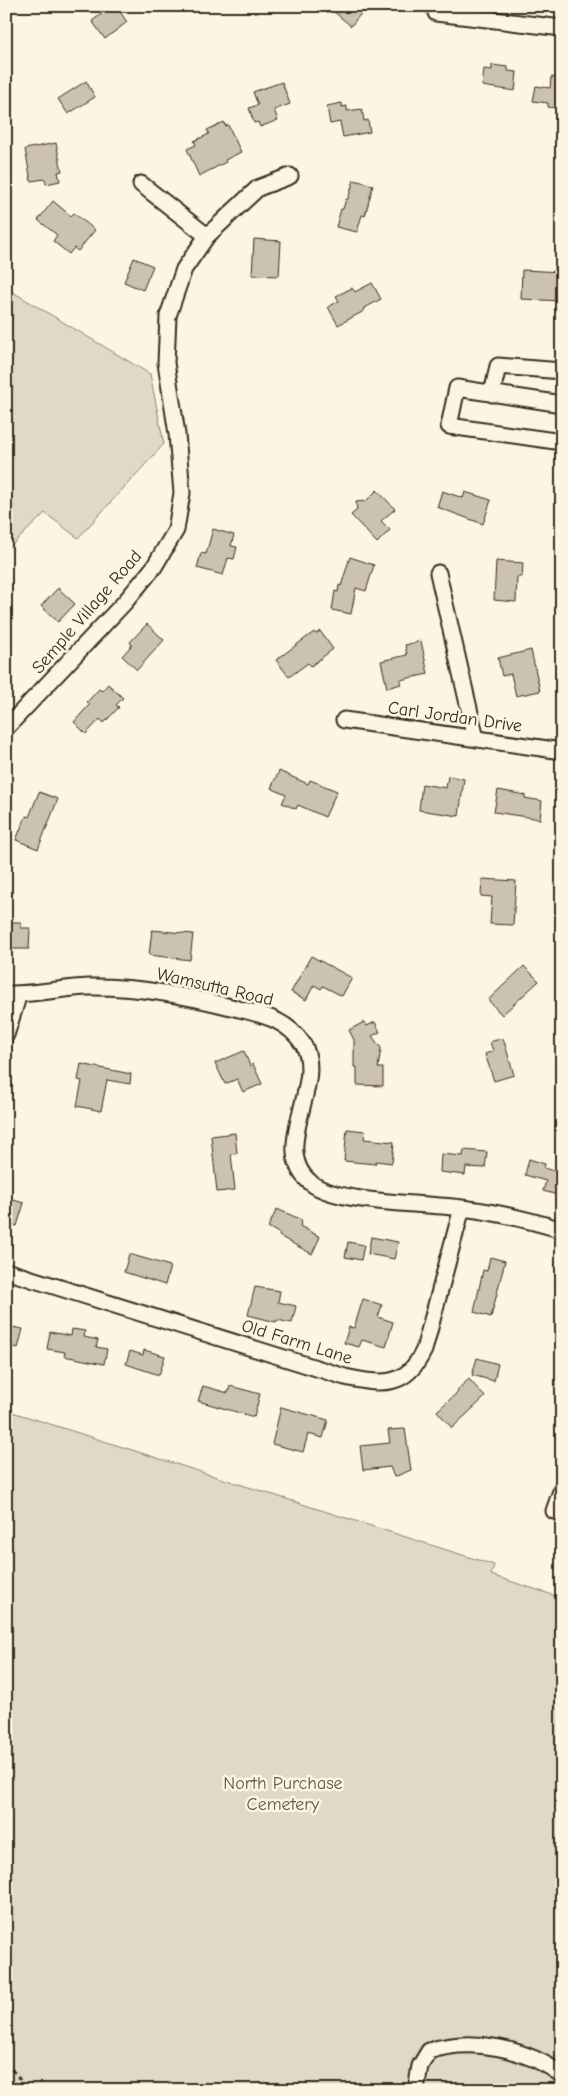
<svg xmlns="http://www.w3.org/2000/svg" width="568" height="2096" font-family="'Comic Neue',sans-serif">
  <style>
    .green { fill: #e0d8c8; stroke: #8e8173 }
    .building { fill: #ccc2b3; stroke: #3b2a1e }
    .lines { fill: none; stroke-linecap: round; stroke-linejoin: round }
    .minor-casing { stroke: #3b2a1e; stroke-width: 19 }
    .path { stroke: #3b2a1e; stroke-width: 2.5; stroke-dasharray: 5 4; stroke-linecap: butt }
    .minor { stroke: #fcf5e5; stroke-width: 15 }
    .labels { text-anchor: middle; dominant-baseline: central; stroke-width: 5; stroke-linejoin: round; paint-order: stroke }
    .street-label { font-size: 18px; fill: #3b2a1e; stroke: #fcf5e5 }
    .park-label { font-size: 18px; fill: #645648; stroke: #fcf5e5 }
  </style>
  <rect width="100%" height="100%" fill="#fcf5e5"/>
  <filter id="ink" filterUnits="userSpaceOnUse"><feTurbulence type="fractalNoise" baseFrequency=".02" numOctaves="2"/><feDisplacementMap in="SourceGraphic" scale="10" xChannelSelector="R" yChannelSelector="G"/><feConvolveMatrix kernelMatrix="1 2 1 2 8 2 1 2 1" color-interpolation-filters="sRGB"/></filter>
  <g filter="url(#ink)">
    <!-- green -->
    <path class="green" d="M6 288 150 374 164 444 78 538 45 513 6 551Z
      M6 1410 494 1565 491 1575 562 1598V2090H6Z"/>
    <!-- building -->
    <path class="building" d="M112 6H116L127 22 105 39 92 21Z
      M327 6H367L351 26Z
      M492 65 508 67V71L517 72 515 91 482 86 484 69 492 70Z
      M551 77 562 79V109L548 107V103L533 101 536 86 550 88Z
      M86 81 95 97 68 114 58 99Z
      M282 82 290 104 274 110 278 120 260 127 258 122 254 123 249 108 258 105 253 92Z
      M342 103V107L347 106V111L362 109 364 121 368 120 370 132 343 137 340 122 330 124 327 106Z
      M224 122 225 126 228 125 241 152 225 160 226 162 199 176 187 149 196 145 194 141 209 134 207 130Z
      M56 143 62 171 58 172 60 181 46 184 45 179 31 181 25 149Z
      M354 180 373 185 365 216 362 215 357 232 336 227 341 209H343L346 199H348Z
      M53 201 71 216 74 213 95 230 78 251 74 248 69 254 53 241 57 235 38 220Z
      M254 239 281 241 279 276 252 275Z
      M134 258 153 266 143 290 124 282Z
      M522 270 562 272V301L521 299Z
      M372 283 381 299 363 309 364 311 338 325 328 307 339 301 336 296 352 288 355 292Z
      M377 490 395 509 381 521 390 530 377 543 351 515 357 510 356 502 366 501Z
      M442 491 463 498 465 492 491 500 483 524 437 507Z
      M213 529 234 535 231 546 237 547 234 559 228 558 223 575 197 568 201 553 206 554Z
      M350 557 374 565 366 591 356 588 351 614 332 610 335 591 338 592 339 585 341 586Z
      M496 561 523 563 522 577H517L516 602 494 600Z
      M58 588 75 604 58 622 41 606Z
      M147 624 164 640 137 670 122 656 132 645 130 642Z
      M320 631 333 649 311 666 308 663 289 677 276 660 314 632 316 634Z
      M421 641 428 674 400 680 401 684 387 688 381 661 407 655 405 645Z
      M531 650 540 691 516 696 511 674 502 676 498 658Z
      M108 684 123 698 116 705 119 707 104 723 100 719 86 734 74 722 90 704 87 702 99 689 102 691Z
      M279 771 308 784 310 780 337 791 325 817 298 805 296 809 282 803 286 795 271 788Z
      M448 776 464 779 459 816 419 810 422 784 446 788Z
      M498 790 525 795V798L542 801 540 819 494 812Z
      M39 792 58 799 38 849 16 840 26 816 29 817Z
      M482 879 516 881 513 925 490 924 492 897 481 896Z
      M9 922H21V928H30L29 949H6V928H9Z
      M152 930 193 934 190 960 149 955Z
      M311 956 352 978 342 996 323 986 321 989 314 985 306 1000 291 992Z
      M524 966 539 981 502 1015 488 1000Z
      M364 1022 367 1026 375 1022 380 1032 372 1036 381 1048 378 1068H383V1086L357 1085V1067H354V1040L349 1030Z
      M503 1038 514 1075 494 1081 485 1054 493 1051 490 1042Z
      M244 1051 250 1066 253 1064 262 1084 243 1092 237 1079 225 1084 215 1063Z
      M81 1064 131 1074 130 1084 107 1080 101 1111 77 1106 82 1081 78 1080Z
      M347 1129 365 1131 364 1139 394 1142 392 1163 376 1161 375 1164 344 1161Z
      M235 1133 237 1153 231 1154 235 1190 217 1192 211 1136Z
      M464 1150 487 1152 485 1168 466 1167 465 1175 440 1172 441 1154 463 1156Z
      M529 1159 545 1164 544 1168 562 1173V1196L543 1191 546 1181 525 1175Z
      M6 1198 24 1203 17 1226 6 1223Z
      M277 1209 302 1220 300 1226 320 1237 312 1254 279 1236 280 1234 268 1227Z
      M371 1237 398 1242 394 1259 368 1254Z
      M348 1242 364 1245 361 1260 345 1257Z
      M129 1254 170 1266 165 1285 124 1272Z
      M490 1257 505 1261 491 1317 474 1312 483 1270 487 1271Z
      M255 1287 280 1291 278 1302 296 1306 292 1323 277 1320 276 1322 248 1315Z
      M363 1299 382 1305 378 1317 393 1322 386 1347 362 1340 359 1347 344 1343 349 1327 354 1328Z
      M6 1326 23 1329 18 1348 6 1345Z
      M72 1329 85 1331 84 1337 98 1340 96 1347 107 1349 104 1364 64 1356 65 1352 47 1349 50 1332 71 1336Z
      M144 1350 165 1356 159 1375 126 1364 130 1351 143 1355Z
      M477 1358 498 1364 494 1381 472 1375Z
      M469 1379 485 1397 452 1428 437 1411 458 1392 457 1390Z
      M203 1386 228 1393 230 1386 260 1394 254 1417 198 1401Z
      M281 1407 328 1420 323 1438 308 1434 303 1452 272 1444Z
      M405 1429 411 1470 394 1477 390 1467 363 1470 360 1446 390 1443 388 1430Z"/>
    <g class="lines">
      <!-- minor casing -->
      <g class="minor-casing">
        <path id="minor" d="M436 13 562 28
          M141 184 207 236
          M492 394 498 366 562 371
          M562 404 457 388 449 426 562 442
          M438 573 476 739
          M344 720 562 751
          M6 728 125 602 154 567 176 530 182 493 177 434 166 363 168 316 184 269 207 236 258 188 290 176
          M6 994C34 995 61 988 89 987 137 986 184 995 231 1007 246 1011 264 1014 277 1021 287 1026 297 1035 303 1044 327 1084 268 1149 311 1183 336 1204 427 1203 462 1208 497 1212 529 1220 562 1230
          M6 1035 19 994
          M6 1271 345 1377C382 1385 406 1388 424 1350L462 1208
          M562 1488 554 1511 562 1513
          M416 2090 420 2066 429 2051C471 2037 526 2048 562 2075"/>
      </g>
      <!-- path -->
      <path class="path" d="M6 2062 28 2090"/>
      <!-- minor -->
      <use href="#minor" class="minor"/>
    </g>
  </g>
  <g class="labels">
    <!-- street labels -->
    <g class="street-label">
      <text transform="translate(87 612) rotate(-49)">Semple Village Road</text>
      <text transform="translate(455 717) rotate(8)">Carl Jordan Drive</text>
      <text transform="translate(215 987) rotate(13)">Wamsutta Road</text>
      <text transform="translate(297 1342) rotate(17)">Old Farm Lane</text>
    </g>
    <!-- park labels -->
    <g class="park-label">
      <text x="283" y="1783">North Purchase<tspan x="283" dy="21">Cemetery</tspan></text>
    </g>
  </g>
  <!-- margin -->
  <rect width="568" height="2096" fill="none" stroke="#fcf5e5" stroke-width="25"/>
  <rect x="12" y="12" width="543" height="2071" fill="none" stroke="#3b2a1e" stroke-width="2" filter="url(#ink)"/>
</svg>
